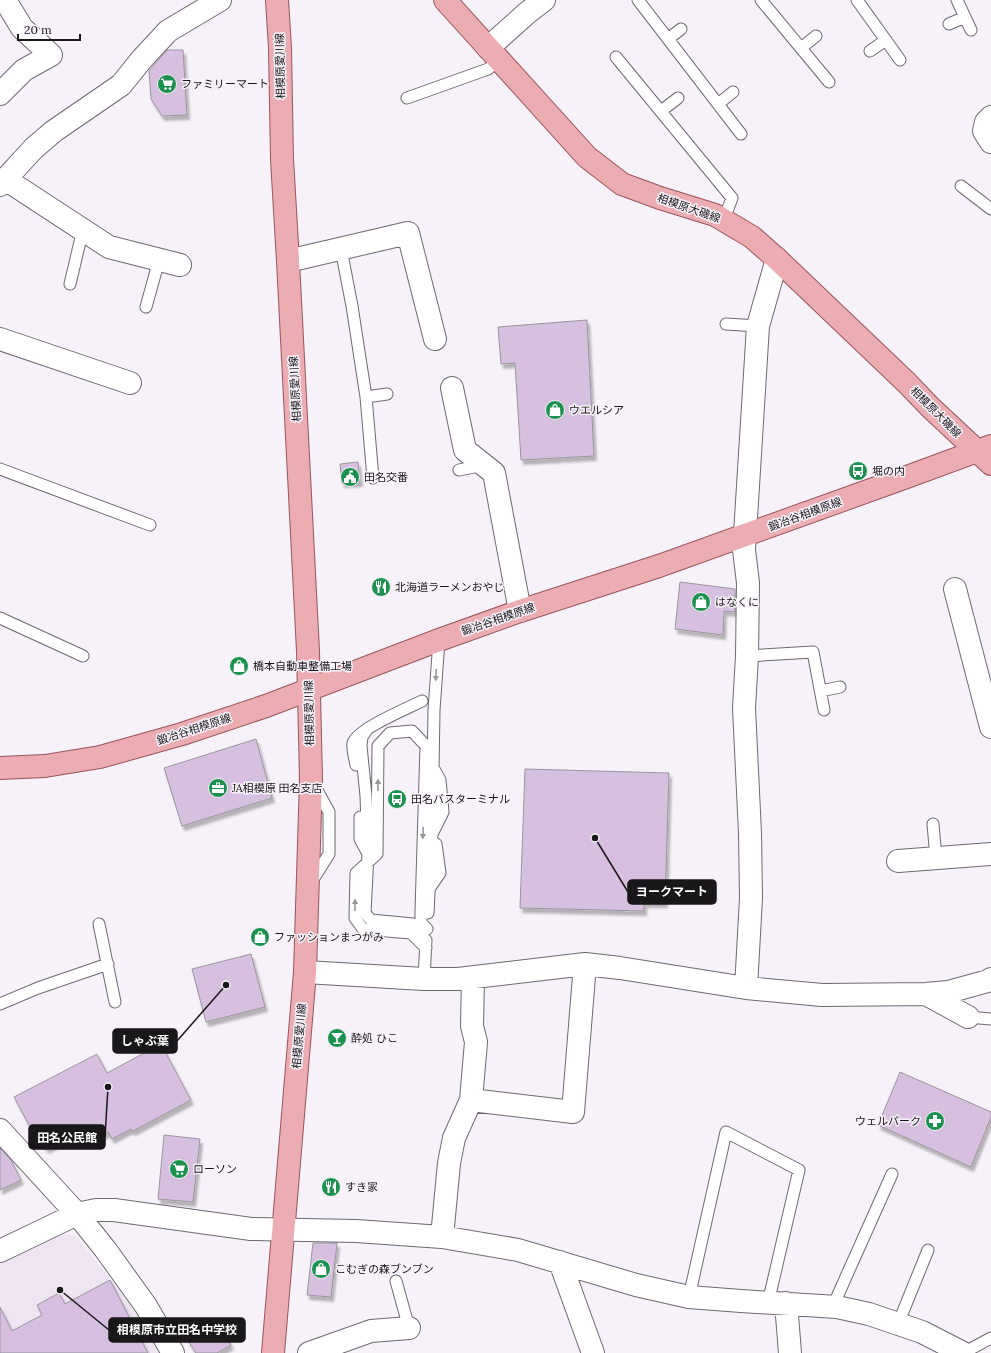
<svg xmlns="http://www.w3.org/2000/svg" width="991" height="1353" font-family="Lora,'Noto Sans JP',serif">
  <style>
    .built { fill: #eee4f2 }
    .building { fill: #d6bfdf; stroke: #9a959c; filter: url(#shadow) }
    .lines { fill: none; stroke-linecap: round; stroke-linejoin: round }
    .lane-casing { stroke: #6e6970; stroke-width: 13 }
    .street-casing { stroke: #6e6970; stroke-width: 24 }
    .primary-casing { stroke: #98555a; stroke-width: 24 }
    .lane { stroke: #fff; stroke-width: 11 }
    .street { stroke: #fff; stroke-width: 22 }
    .primary { stroke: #ebadb1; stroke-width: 22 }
    .oneway { fill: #989798 }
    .labels { text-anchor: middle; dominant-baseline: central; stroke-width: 3; stroke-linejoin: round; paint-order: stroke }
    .street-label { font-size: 11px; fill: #19171a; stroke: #f7f1f9 }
    .poi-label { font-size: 11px; fill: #19171a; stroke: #f7f1f9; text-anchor: start }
    .leader { fill: none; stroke: #19171a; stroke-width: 1.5 }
    .callout-dot { fill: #19171a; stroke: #f7f1f9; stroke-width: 1.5 }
    .callout { fill: #19171a; stroke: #19171a; stroke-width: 1.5 }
    .callout-label { font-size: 12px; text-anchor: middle; font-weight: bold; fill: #fff }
  </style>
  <defs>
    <filter id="shadow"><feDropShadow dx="2.5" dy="4.5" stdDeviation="1" flood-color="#0004"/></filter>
  </defs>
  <rect width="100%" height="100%" fill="#f7f1f9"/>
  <!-- built -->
  <path class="built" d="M62 1233 76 1236 141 1318 160 1353H0V1263Z"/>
  <!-- building -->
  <path class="building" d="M167 50H183L187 115 162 116 151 99 149 71Z
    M587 320 594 456 521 460 515 363 501 364 498 327Z
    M358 462 360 482 342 483 340 464Z
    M680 582 735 589V612L724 611 723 635 675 629Z
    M256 739 272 798 182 826 164 768Z
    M525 769 669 773 665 903H644V911L520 908Z
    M251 954 265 1007 206 1022 192 969Z
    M161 1044 191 1100 133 1131 131 1129 112 1139 108 1132 86 1144 79 1131 47 1149 36 1138 14 1097 97 1054 107 1073Z
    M900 1072 991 1112V1117L971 1167 878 1125Z
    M164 1135 200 1139 193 1202 158 1199Z
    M0 1148 11 1160 21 1180 0 1190Z
    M313 1243H337L331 1297 307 1295Z
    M110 1280 148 1353H0V1307L12 1331 42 1315 37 1305 59 1293 65 1304Z
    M217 1321 231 1345 217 1353H196L187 1339Z"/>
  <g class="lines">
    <!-- lane casing -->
    <g class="lane-casing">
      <path id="lane" d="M638 0 741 134
        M761 0 829 82
        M857 0 900 60
        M957 0 971 30
        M949 24 965 17
        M668 39 681 29
        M801 48 816 36
        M870 51 886 40
        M616 57 732 198 724 219
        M407 98 488 69 499 60
        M718 104 733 92
        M661 111 678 98
        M961 186 991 209
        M341 249 352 306 366 397 373 478
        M70 284 83 229
        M146 307 159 260
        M726 324 758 326
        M366 397 387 394
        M0 469 150 525
        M459 470 484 465
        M0 618 83 656
        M747 656 813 652 824 710
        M821 691 840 687
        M368 728 362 737 361 746 366 796 368 854 365 913 371 920 413 924 423 934
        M356 765C355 759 352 749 353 743 357 729 408 708 422 701
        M360 817V839L367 852
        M933 824 936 858
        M433 832 443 812 440 780 434 769
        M312 881 329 854V812L314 785
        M429 889 440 873 436 844
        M428 913 432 834 434 710 439 640
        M99 924 115 1002
        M426 948 411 933 363 929 355 918 356 873 377 854 378 746 390 733 412 731 426 746 421 911V923L427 929
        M424 979 426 940
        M0 1004 38 988 108 964
        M968 1017 991 1019
        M396 1281 409 1328
        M689 1297 726 1132 799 1170 768 1303
        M833 1306 892 1174
        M898 1324 928 1250
        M963 1353 991 1338"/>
    </g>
    <!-- street casing -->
    <g class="street-casing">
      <path id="street" d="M488 48 527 13 544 0
        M0 94 24 70 51 55 22 28 5 0
        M991 117 986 122 984 131 991 142
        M5 179 109 247 180 265
        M0 185 34 148 54 131 121 85 142 59 168 31 220 0
        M288 261 408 233 435 339
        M0 339 130 383
        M452 388 465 450 494 473 520 611
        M955 589 991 727
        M898 861 991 854
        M305 972 424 979H458L585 964 620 968 746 988 822 995 926 994 948 992 988 981 991 979
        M746 988 751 898 750 833 744 708 747 656 748 583 744 550 758 326 777 259
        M926 994 968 1017
        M471 1100 476 1042 472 1026 473 978
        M0 1130 77 1214 105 1249 146 1306 173 1353
        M442 1237 449 1163 454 1138 471 1100 573 1112 585 964
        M0 1251 77 1214 96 1210H114L251 1229 356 1231 442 1237 518 1250 636 1285 689 1297 741 1301 837 1307 869 1314 922 1332 963 1353
        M560 1262 593 1353
        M786 1303 790 1353
        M309 1353 371 1331 409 1328"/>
    </g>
    <!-- primary casing -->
    <g class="primary-casing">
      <path id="primary" d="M445 0 587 157 622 184 660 198 715 215 752 237 777 259 907 383 930 407 991 464
        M0 768 45 766 100 757 182 734 266 706 439 640 520 611 659 566 904 478 991 446
        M273 1353 305 972 311 779 308 651 288 261 282 159 280 48 277 0"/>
    </g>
    <!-- lane -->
    <use href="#lane" class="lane"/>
    <!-- street -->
    <use href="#street" class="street"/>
    <!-- primary -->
    <use href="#primary" class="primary"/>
  </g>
  <!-- one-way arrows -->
  <defs><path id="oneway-solid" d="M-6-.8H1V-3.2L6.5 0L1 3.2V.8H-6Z"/></defs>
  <g class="oneway">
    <use href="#oneway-solid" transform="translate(436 675) rotate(94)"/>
    <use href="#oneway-solid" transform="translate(378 785) rotate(-90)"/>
    <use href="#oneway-solid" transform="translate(423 833) rotate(92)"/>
    <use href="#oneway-solid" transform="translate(355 905) rotate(-89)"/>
  </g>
  <!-- icons -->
  <defs>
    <g id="supermarket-disc" transform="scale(1)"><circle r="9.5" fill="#1a924d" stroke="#f7f1f9"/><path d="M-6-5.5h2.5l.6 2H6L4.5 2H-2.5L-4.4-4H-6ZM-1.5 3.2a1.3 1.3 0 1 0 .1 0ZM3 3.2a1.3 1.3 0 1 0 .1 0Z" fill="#fff"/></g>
    <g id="shop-disc" transform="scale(1)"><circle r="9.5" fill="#1a924d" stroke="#f7f1f9"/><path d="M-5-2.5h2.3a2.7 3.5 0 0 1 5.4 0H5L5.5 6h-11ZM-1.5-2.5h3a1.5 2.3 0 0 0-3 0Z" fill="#fff"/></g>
    <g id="bus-disc" transform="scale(1)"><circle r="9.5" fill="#1a924d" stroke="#f7f1f9"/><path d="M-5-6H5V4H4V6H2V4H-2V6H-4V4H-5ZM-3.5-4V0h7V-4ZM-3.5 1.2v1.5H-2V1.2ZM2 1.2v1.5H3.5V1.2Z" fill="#fff"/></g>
    <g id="civic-disc" transform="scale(1)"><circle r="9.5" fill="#1a924d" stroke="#f7f1f9"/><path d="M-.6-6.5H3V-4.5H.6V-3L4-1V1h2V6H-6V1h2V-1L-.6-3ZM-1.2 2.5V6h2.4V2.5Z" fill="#fff"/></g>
    <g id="restaurant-disc" transform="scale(1)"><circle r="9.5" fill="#1a924d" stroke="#f7f1f9"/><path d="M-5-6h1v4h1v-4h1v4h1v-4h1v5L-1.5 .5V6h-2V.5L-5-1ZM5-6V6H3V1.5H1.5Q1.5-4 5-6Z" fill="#fff"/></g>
    <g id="office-disc" transform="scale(1)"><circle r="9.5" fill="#1a924d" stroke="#f7f1f9"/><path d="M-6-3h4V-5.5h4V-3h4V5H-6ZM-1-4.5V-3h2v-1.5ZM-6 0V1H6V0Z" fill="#fff"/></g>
    <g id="bar-disc" transform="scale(1)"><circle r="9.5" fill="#1a924d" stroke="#f7f1f9"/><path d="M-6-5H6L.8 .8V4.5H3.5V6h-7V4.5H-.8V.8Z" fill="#fff"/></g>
    <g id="pharmacy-disc" transform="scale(1)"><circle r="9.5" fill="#1a924d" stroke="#f7f1f9"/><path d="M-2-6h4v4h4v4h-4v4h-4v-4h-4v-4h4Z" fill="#fff"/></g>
  </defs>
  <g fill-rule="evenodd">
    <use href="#supermarket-disc" x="167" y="84"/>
    <use href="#shop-disc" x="555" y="410"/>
    <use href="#bus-disc" x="858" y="471"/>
    <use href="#civic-disc" x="350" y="477"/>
    <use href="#restaurant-disc" x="381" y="587"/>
    <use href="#shop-disc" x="701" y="602"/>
    <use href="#shop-disc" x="239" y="666"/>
    <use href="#office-disc" x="218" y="788"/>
    <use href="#bus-disc" x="397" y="799"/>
    <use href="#shop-disc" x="260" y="937"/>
    <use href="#bar-disc" x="337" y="1038"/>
    <use href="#pharmacy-disc" x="935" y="1121"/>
    <use href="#supermarket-disc" x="179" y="1169"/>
    <use href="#restaurant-disc" x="331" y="1187"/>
    <use href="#shop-disc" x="321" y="1269"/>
  </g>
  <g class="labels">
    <!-- street labels -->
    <g class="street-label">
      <text transform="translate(280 66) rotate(-91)">相模原愛川線</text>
      <text transform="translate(689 208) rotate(19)">相模原大磯線</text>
      <text transform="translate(295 389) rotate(-93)">相模原愛川線</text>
      <text transform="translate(936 412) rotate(45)">相模原大磯線</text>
      <text transform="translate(805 514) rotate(-20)">鍛冶谷相模原線</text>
      <text transform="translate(498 619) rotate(-19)">鍛冶谷相模原線</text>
      <text transform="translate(309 713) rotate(-91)">相模原愛川線</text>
      <text transform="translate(194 729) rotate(-18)">鍛冶谷相模原線</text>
      <text transform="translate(299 1036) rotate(-85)">相模原愛川線</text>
    </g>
    <!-- poi labels -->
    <g class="poi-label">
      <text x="181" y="84">ファミリーマート</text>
      <text x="569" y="410">ウエルシア</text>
      <text x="872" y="471">堀の内</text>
      <text x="364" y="477">田名交番</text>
      <text x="395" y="587">北海道ラーメンおやじ</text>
      <text x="715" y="602">はなくに</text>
      <text x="253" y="666">橋本自動車整備工場</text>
      <text x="232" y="788">JA相模原 田名支店</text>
      <text x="411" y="799">田名バスターミナル</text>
      <text x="274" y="937">ファッションまつがみ</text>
      <text x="351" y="1038">酔処 ひこ</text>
      <text x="921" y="1121" text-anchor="end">ウェルパーク</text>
      <text x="193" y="1169">ローソン</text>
      <text x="345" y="1187">すき家</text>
      <text x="335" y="1269">こむぎの森ブンブン</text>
    </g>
  </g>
  <!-- callouts -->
  <path class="leader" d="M595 838L628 892M226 985L177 1041M108 1087L105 1137M60 1290L109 1330"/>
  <g class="callout-dot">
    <circle cx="595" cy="838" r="4"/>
    <circle cx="226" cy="985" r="4"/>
    <circle cx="108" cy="1087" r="4"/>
    <circle cx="60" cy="1290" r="4"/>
  </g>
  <g class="callout">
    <rect x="628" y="880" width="88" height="24" rx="4"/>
    <rect x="113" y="1029" width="64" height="24" rx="4"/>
    <rect x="29" y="1125" width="76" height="24" rx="4"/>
    <rect x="109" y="1318" width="136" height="24" rx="4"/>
  </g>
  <g class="callout-label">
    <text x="672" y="896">ヨークマート</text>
    <text x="145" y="1045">しゃぶ葉</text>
    <text x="67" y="1142">田名公民館</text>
    <text x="177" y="1334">相模原市立田名中学校</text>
  </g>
  <!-- scale -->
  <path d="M18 34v6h62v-6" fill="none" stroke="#19171a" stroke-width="2"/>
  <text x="24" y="34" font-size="12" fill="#19171a" stroke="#f7f1f9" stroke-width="3" paint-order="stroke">20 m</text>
</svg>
